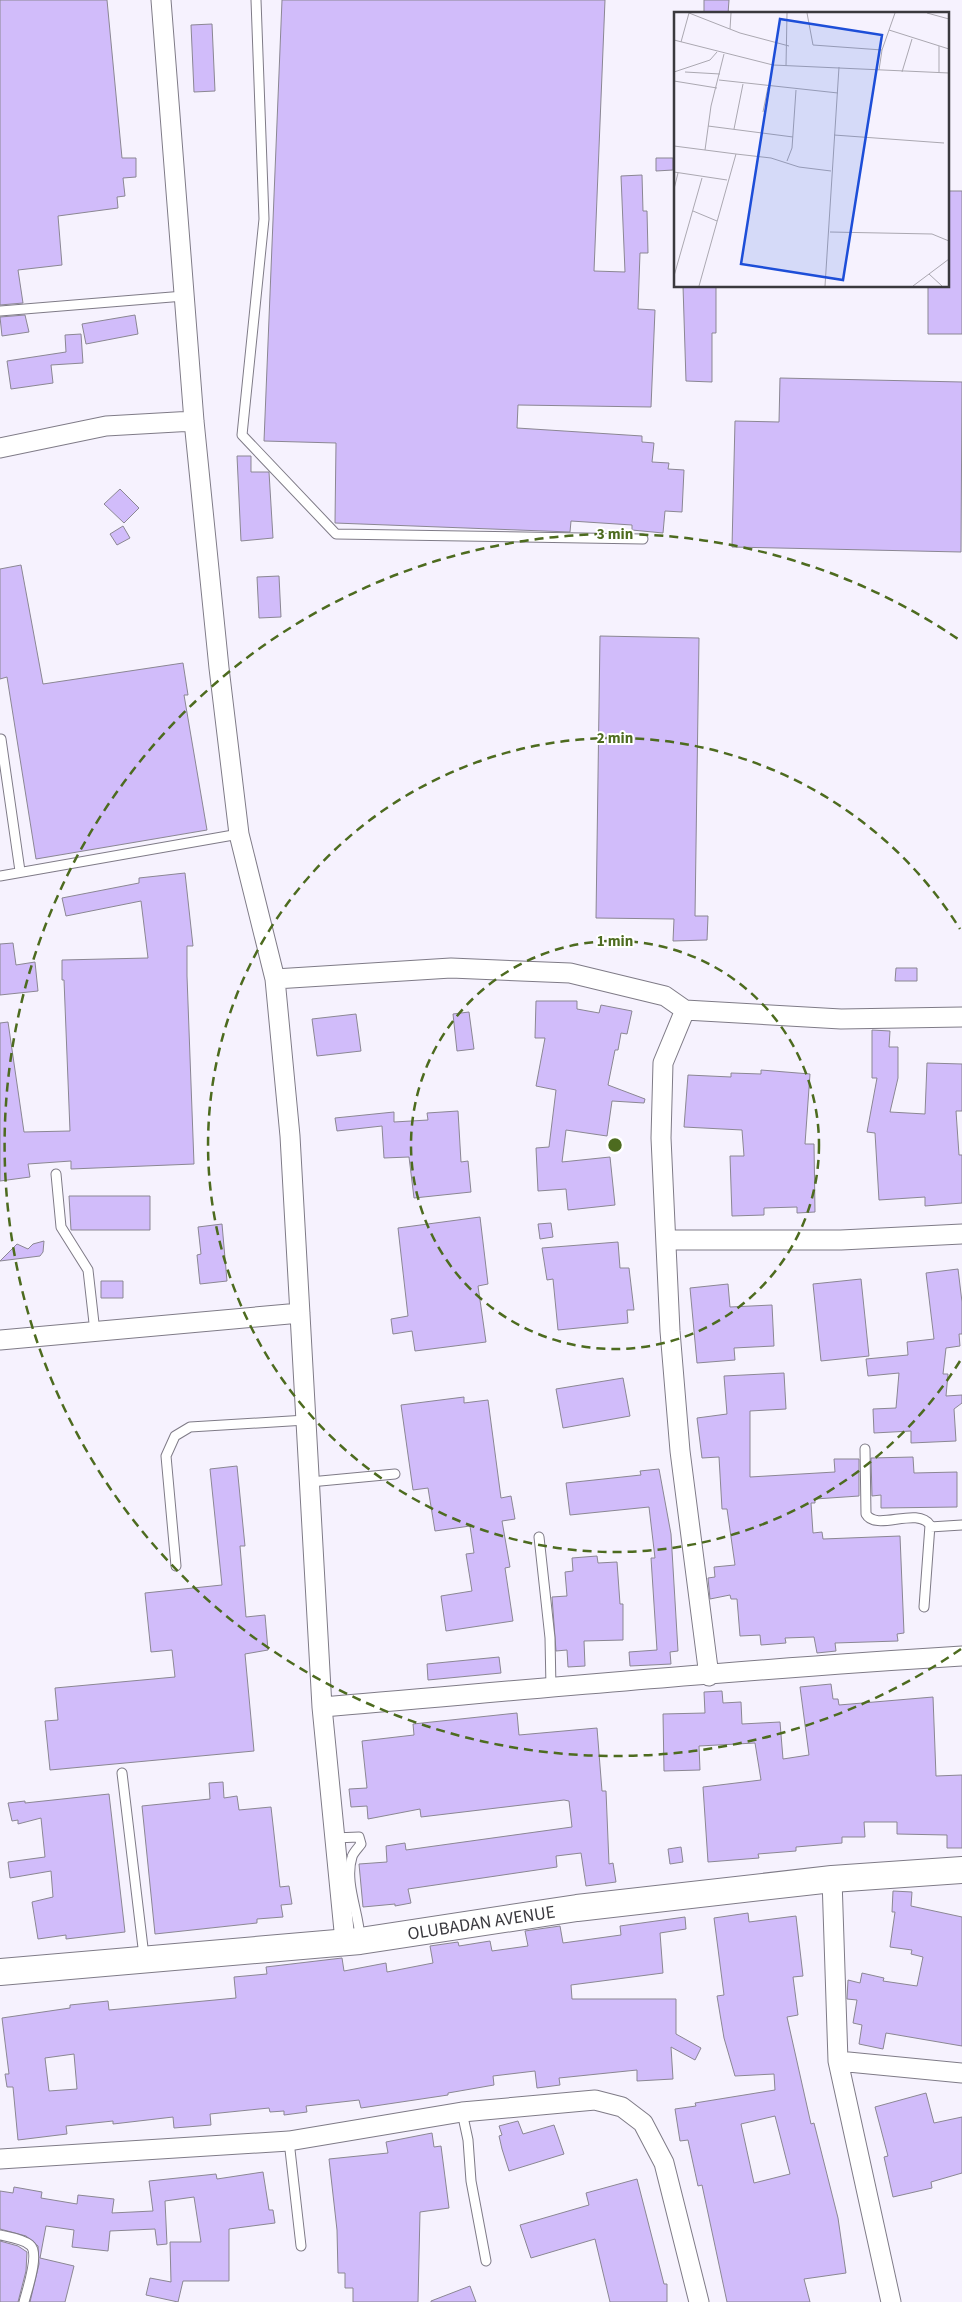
<svg xmlns="http://www.w3.org/2000/svg" width="962" height="2302" font-family="'Source Sans 3',sans-serif">
  <style>
    .building { fill: #d1bcfa; stroke: #8b8793; fill-rule: evenodd }
    .lines { fill: none; stroke-linecap: round; stroke-linejoin: round }
    .lane-casing { stroke: #7f7b87; stroke-width: 11 }
    .street-casing { stroke: #7f7b87; stroke-width: 21 }
    .secondary-casing { stroke: #7f7b87; stroke-width: 28 }
    .lane { stroke: #fff; stroke-width: 9 }
    .street { stroke: #fff; stroke-width: 19 }
    .secondary { stroke: #fff; stroke-width: 26 }
    .ring { fill: none; stroke: #4d6b1f; stroke-width: 2.5; stroke-dasharray: 9 6 }
    .labels { text-anchor: middle; dominant-baseline: central; stroke-width: 4; stroke-linejoin: round; paint-order: stroke }
    .street-label { font-size: 18px; fill: #3a393e; stroke: #fff }
    .inset-road { fill: none; stroke: #aba8b1; stroke-width: 1 }
    .view { fill: #1d4ed8; fill-opacity: 0.15; stroke: #1d4ed8; stroke-width: 2.5 }
    .inset-edge { fill: none; stroke: #3a393e; stroke-width: 2.5 }
    .centre { fill: #4d6b1f; stroke: #fff; stroke-width: 2.5 }
    .ring-label { font-size: 15px; text-anchor: middle; font-weight: bold; fill: #4d6b1f; stroke: #fff; stroke-width: 4; stroke-linejoin: round; paint-order: stroke }
  </style>
  <rect width="100%" height="100%" fill="#f6f2fe"/>
  <!-- building -->
  <path class="building" d="M0 0H107L122 158H136V177L123 178 125 196 117 197 118 208 58 216 62 265 18 270 23 303 0 305Z
    M282 0H605L594 271 625 272 621 176 642 175 643 211H647L648 253H640L638 309 655 310 651 407 518 405 517 428 642 436V442L654 443 652 462 669 463 668 469 684 470 682 512 665 511 663 533 632 530V525L571 521 570 532 335 523 336 443 264 441Z
    M704 0H729L728 14H704Z
    M212 24 215 91 194 92 191 25Z
    M656 158H673V170L656 171Z
    M948 191H962V334H928V286H948Z
    M683 286H716V333H712V382L686 381Z
    M25 315 29 332 2 336 0 317Z
    M135 315 138 334 86 344 82 324Z
    M81 334 83 363 51 365 53 383 11 389 7 361 66 352 65 335Z
    M780 378 962 382 961 552 732 547 735 421 779 422Z
    M237 456H251V472H269L273 538 241 541Z
    M120 489 139 508 124 523 104 504Z
    M123 526 130 538 117 545 110 534Z
    M21 565 43 684 183 663 188 695H184L207 830 36 859 7 677 0 679V569Z
    M279 576 281 617 259 618 257 577Z
    M600 636 699 638 695 916H708L707 940 673 941 674 919 596 918Z
    M185 873 193 946H187V976L194 1164 71 1169V1161L28 1164 30 1177 0 1181V1023L8 1022 24 1132 70 1131 64 980H62V960L148 958 141 901 66 916 62 898 139 883V878Z
    M13 943 16 965 35 962 38 991 0 995V944Z
    M896 968H917V981H895Z
    M536 1001H577V1009L599 1013 601 1005 632 1011 627 1034 621 1033 618 1050H615L608 1085 645 1099 644 1103 612 1101 607 1136 566 1130 562 1162 610 1157 615 1205 568 1210 566 1189 538 1191 536 1148 549 1147 556 1090 536 1086 545 1038H535Z
    M469 1012 474 1049 457 1051 453 1014Z
    M356 1014 361 1051 317 1056 312 1019Z
    M872 1030 890 1031 889 1047H898V1078L890 1112 925 1114 927 1063 962 1064V1111H956L959 1155H962V1203L925 1206V1197L879 1200 875 1133 867 1132 877 1078H872Z
    M761 1070 810 1074 805 1144H814L815 1212 797 1213V1207L764 1208V1215L732 1216 730 1156H744L742 1130 684 1127 688 1075 731 1077V1073L761 1074Z
    M458 1111 461 1162 468 1161 471 1192 414 1198 409 1157 384 1158 382 1126 337 1131 335 1118 394 1112V1122L428 1120 427 1113Z
    M69 1196H150V1230H71Z
    M480 1217 488 1284 478 1286 486 1342 415 1351 412 1331 393 1334 391 1319 408 1316 398 1228Z
    M551 1223 553 1237 540 1239 538 1224Z
    M222 1224 227 1281 200 1284 197 1255 201 1254 198 1227Z
    M44 1241 43 1252 40 1256 0 1261 17 1244 28 1249 33 1244Z
    M618 1242 620 1268H629L634 1310H627L628 1323 558 1330 553 1279 547 1280 542 1248Z
    M958 1269 962 1302V1334H959L960 1346 946 1348 943 1374H948L946 1396 962 1395V1403L954 1409 956 1441 911 1443V1431L874 1433 873 1409 896 1408 899 1373 868 1376 866 1359 908 1355 907 1342 934 1339 926 1273Z
    M861 1279 869 1356 821 1361 813 1284Z
    M101 1281H123V1298H101Z
    M728 1284 730 1307 772 1305 774 1346 734 1348 735 1360 697 1363 690 1288Z
    M784 1373 786 1409 750 1411V1477L835 1472 834 1459H859V1496L815 1499V1503H811L813 1533 822 1532 823 1539 900 1536 904 1633 897 1634 898 1641 835 1643 836 1651 817 1653 814 1637 785 1638 786 1643 761 1645 760 1635 740 1636 737 1599H731L730 1595 710 1599 708 1578 715 1577 714 1567 735 1565 727 1509H722L719 1457 702 1458 697 1418 727 1414 724 1376Z
    M623 1378 630 1416 563 1428 556 1389Z
    M464 1397V1403L488 1400 501 1498 511 1496 515 1519 502 1521 510 1567 505 1568 513 1621 446 1631 441 1596 472 1591 466 1554 474 1553 470 1526 435 1531 428 1488 413 1490 401 1405Z
    M913 1457 914 1473 957 1472V1507L881 1508V1495L872 1496 871 1458Z
    M237 1466 245 1546H240L246 1617 265 1615 268 1650 245 1654 254 1751 50 1770 45 1721 58 1720 55 1688 175 1677 172 1650 151 1652 145 1593 222 1585 210 1469Z
    M659 1469 671 1534 678 1651 670 1652 671 1664 630 1666 629 1652 657 1650 651 1558H655L649 1507 570 1515 566 1483 641 1475 640 1471Z
    M597 1556 598 1563 617 1562 620 1604H623V1640L584 1641 585 1666 568 1667 567 1650 556 1651 552 1597 567 1596 565 1572 573 1571 572 1558Z
    M499 1657 501 1673 428 1680 427 1664Z
    M831 1684 833 1699H838L839 1705 933 1697 936 1776 962 1775V1848H947V1835L897 1834V1822H864L865 1837H842V1843L796 1847V1851L758 1854 759 1858 708 1862 703 1787 761 1780 755 1743 699 1746 700 1770 664 1771 663 1714 705 1713 704 1692 722 1691 723 1703 741 1702 742 1724 780 1722 783 1759 809 1755 800 1687Z
    M517 1713 519 1735 597 1728 602 1791H606L609 1864 613 1863 616 1882 586 1886 581 1853 556 1856 557 1867 408 1889 411 1903 395 1906V1904L363 1907 359 1864 387 1862 386 1846 405 1843 406 1850 572 1827 569 1801 564 1800 421 1817 420 1809 368 1819 367 1806 351 1807 349 1789 367 1788 362 1741 414 1735 413 1724Z
    M223 1782 224 1798 237 1796 239 1810 271 1807 280 1887 289 1886 292 1904 281 1905 283 1917 257 1919V1923L155 1934 142 1806 210 1799 209 1783Z
    M109 1794 125 1932 66 1939V1935L38 1939 32 1902 53 1897 51 1871 10 1878 8 1862 45 1857 41 1818 18 1824V1820L12 1821 8 1803 25 1801V1803Z
    M681 1847 683 1862 670 1864 668 1849Z
    M893 1891 912 1892 911 1906 962 1917V2046L886 2033 883 2049 859 2044 862 2025 853 2023 857 2000 847 1999 848 1980 860 1983 862 1973 884 1978 883 1981 917 1986 923 1957 911 1954 912 1950 890 1947 895 1912H892Z
    M748 1913 749 1922 796 1916 803 1976 793 1977 798 2015 787 2017 811 2124 814 2123 838 2218 846 2273 804 2279 810 2302H727L702 2185 698 2186 688 2140 680 2141 675 2109 696 2106 695 2103 775 2090 774 2074 735 2076 724 2038 717 1996 724 1995 714 1918ZM775 2116 790 2174 754 2183 741 2124Z
    M685 1917 686 1929 660 1933 663 1973 571 1985 572 1999H676V2034L701 2048 695 2060 671 2047 673 2079 637 2081V2070L559 2078 560 2085 537 2088 535 2071 493 2076 494 2085 448 2093V2095L361 2108 359 2100 306 2106 307 2112 284 2115V2111L270 2112 269 2108 210 2114 211 2125 174 2128 173 2117 113 2124V2121L66 2126 67 2134 18 2140 13 2087H7L5 2074H9L2 2018 70 2008V2005L108 2001 109 2010 236 1998 234 1977 267 1974 266 1967 342 1958 344 1971 386 1963 387 1972 433 1963 430 1946 458 1942 459 1946 490 1941 492 1951 528 1946 525 1931 560 1926 563 1943 621 1935 620 1926ZM74 2054 77 2089 49 2091 45 2058Z
    M926 2093 934 2123 962 2117V2173L931 2182 932 2188 893 2197 884 2157 888 2156 875 2107Z
    M518 2121 523 2134 554 2125 564 2154 509 2171 502 2149 499 2136 502 2135 499 2126Z
    M432 2133 434 2147 441 2146 449 2208 420 2212 418 2302H353V2288H345V2273H338L337 2230 329 2159 388 2153 386 2142Z
    M263 2172 269 2210H273L275 2223 229 2229V2281H183L178 2302 146 2295 150 2278 171 2282 170 2242H201L194 2197 165 2201 167 2244 157 2245 155 2229 110 2231 108 2251 72 2247 74 2230 46 2226 40 2258 74 2266 65 2302H30L39 2264 38 2246 26 2236 0 2229V2191L13 2193 14 2187 42 2192 41 2198 77 2204 78 2195 114 2199 112 2213 153 2211 149 2181 216 2174 217 2179Z
    M637 2179 664 2284H667V2302H610L595 2239 531 2258 520 2225 589 2205 586 2193Z
    M0 2241 18 2246 27 2252 26 2271 18 2302H0Z
    M470 2286 476 2302H431V2301Z"/>
  <g class="lines">
    <!-- lane casing -->
    <g class="lane-casing">
      <path id="lane" d="M256 0 264 219 242 435 336 534 643 539
        M0 311 184 296
        M1 739 20 871
        M0 876 239 834
        M56 1174 61 1227 88 1270 95 1332
        M865 1449 866 1514C876 1532 917 1506 930 1525L924 1607
        M310 1482 395 1474
        M930 1527 962 1525
        M539 1537 550 1638 551 1688
        M176 1566 166 1456 175 1436 190 1427 306 1420
        M122 1773 144 1956
        M334 1838 359 1837 361 1844C358 1848 353 1853 352 1857 344 1882 359 1913 360 1938
        M462 2112 468 2140 471 2181 486 2261
        M289 2141 301 2246
        M0 2235C9 2237 23 2239 30 2245 40 2253 27 2290 24 2302"/>
    </g>
    <!-- street casing -->
    <g class="street-casing">
      <path id="street" d="M161 0 194 421 219 668 239 834 275 979 290 1136 322 1707 345 1941
        M0 448 106 426 194 421
        M275 979 451 968 570 973 665 996 685 1010 841 1019 962 1017
        M685 1010 663 1063 661 1138 670 1331 680 1451 709 1676
        M666 1240H841L962 1234
        M0 1340 300 1313
        M322 1707C535 1689 748 1669 962 1656
        M832 1879 838 2061 891 2302
        M838 2061 962 2073
        M0 2159 289 2141 462 2112 595 2100 622 2107 643 2123 664 2163 699 2302"/>
    </g>
    <!-- secondary casing -->
    <g class="secondary-casing">
      <g id="secondary">
        <path id="s1" d="M0 1972 360 1941 577 1908 832 1879 962 1870"/>
      </g>
    </g>
    <!-- lane -->
    <use href="#lane" class="lane"/>
    <!-- street -->
    <use href="#street" class="street"/>
    <!-- secondary -->
    <use href="#secondary" class="secondary"/>
  </g>
  <!-- distance rings -->
  <g class="ring">
    <circle cx="615" cy="1145" r="204"/>
    <path d="M960 1361A407 407 0 1 1 960 929"/>
    <path d="M961 1649A611 611 0 1 1 961 641"/>
  </g>
  <g class="labels">
    <!-- street labels -->
    <g class="street-label">
      <text stroke="none"><textPath href="#s1" startOffset="484">OLUBADAN AVENUE</textPath></text>
    </g>
  </g>
  <!-- overview -->
  <g transform="translate(674 12)">
    <rect width="275" height="275" fill="#f6f2fe"/>
    <path class="inset-road" d="M15 1 66 21 115 34M133 1 139 33 208 38M253 1 275 7M56 17 57 1M215 18 275 37M0 28 99 53 275 61M7 30 15 1M265 34V61M112 54 113 1M205 58 208 38 221 1M0 60 36 48 43 40M11 60 46 62M228 60 238 27M45 68 164 81M0 69 43 76M89 100 94 75M34 114 119 125M60 117 69 72M160 123 270 131M0 134 62 142M31 138 37 94 50 42M113 149 118 136 122 78M0 160 53 168M0 177 4 161M19 199 43 209M156 220 258 222 275 229M255 262 268 274M0 264 28 166M25 274 62 142 97 146 125 155 157 159M151 274 165 55M239 274 275 247"/>
    <path class="view" d="M106 7 208 23 169 268 67 252Z"/>
    <rect width="275" height="275" class="inset-edge"/>
  </g>
  <circle cx="615" cy="1145" r="8" class="centre"/>
  <g class="ring-label">
    <text x="615" y="539">3 min</text>
    <text x="615" y="743">2 min</text>
    <text x="615" y="946">1 min</text>
  </g>
</svg>
